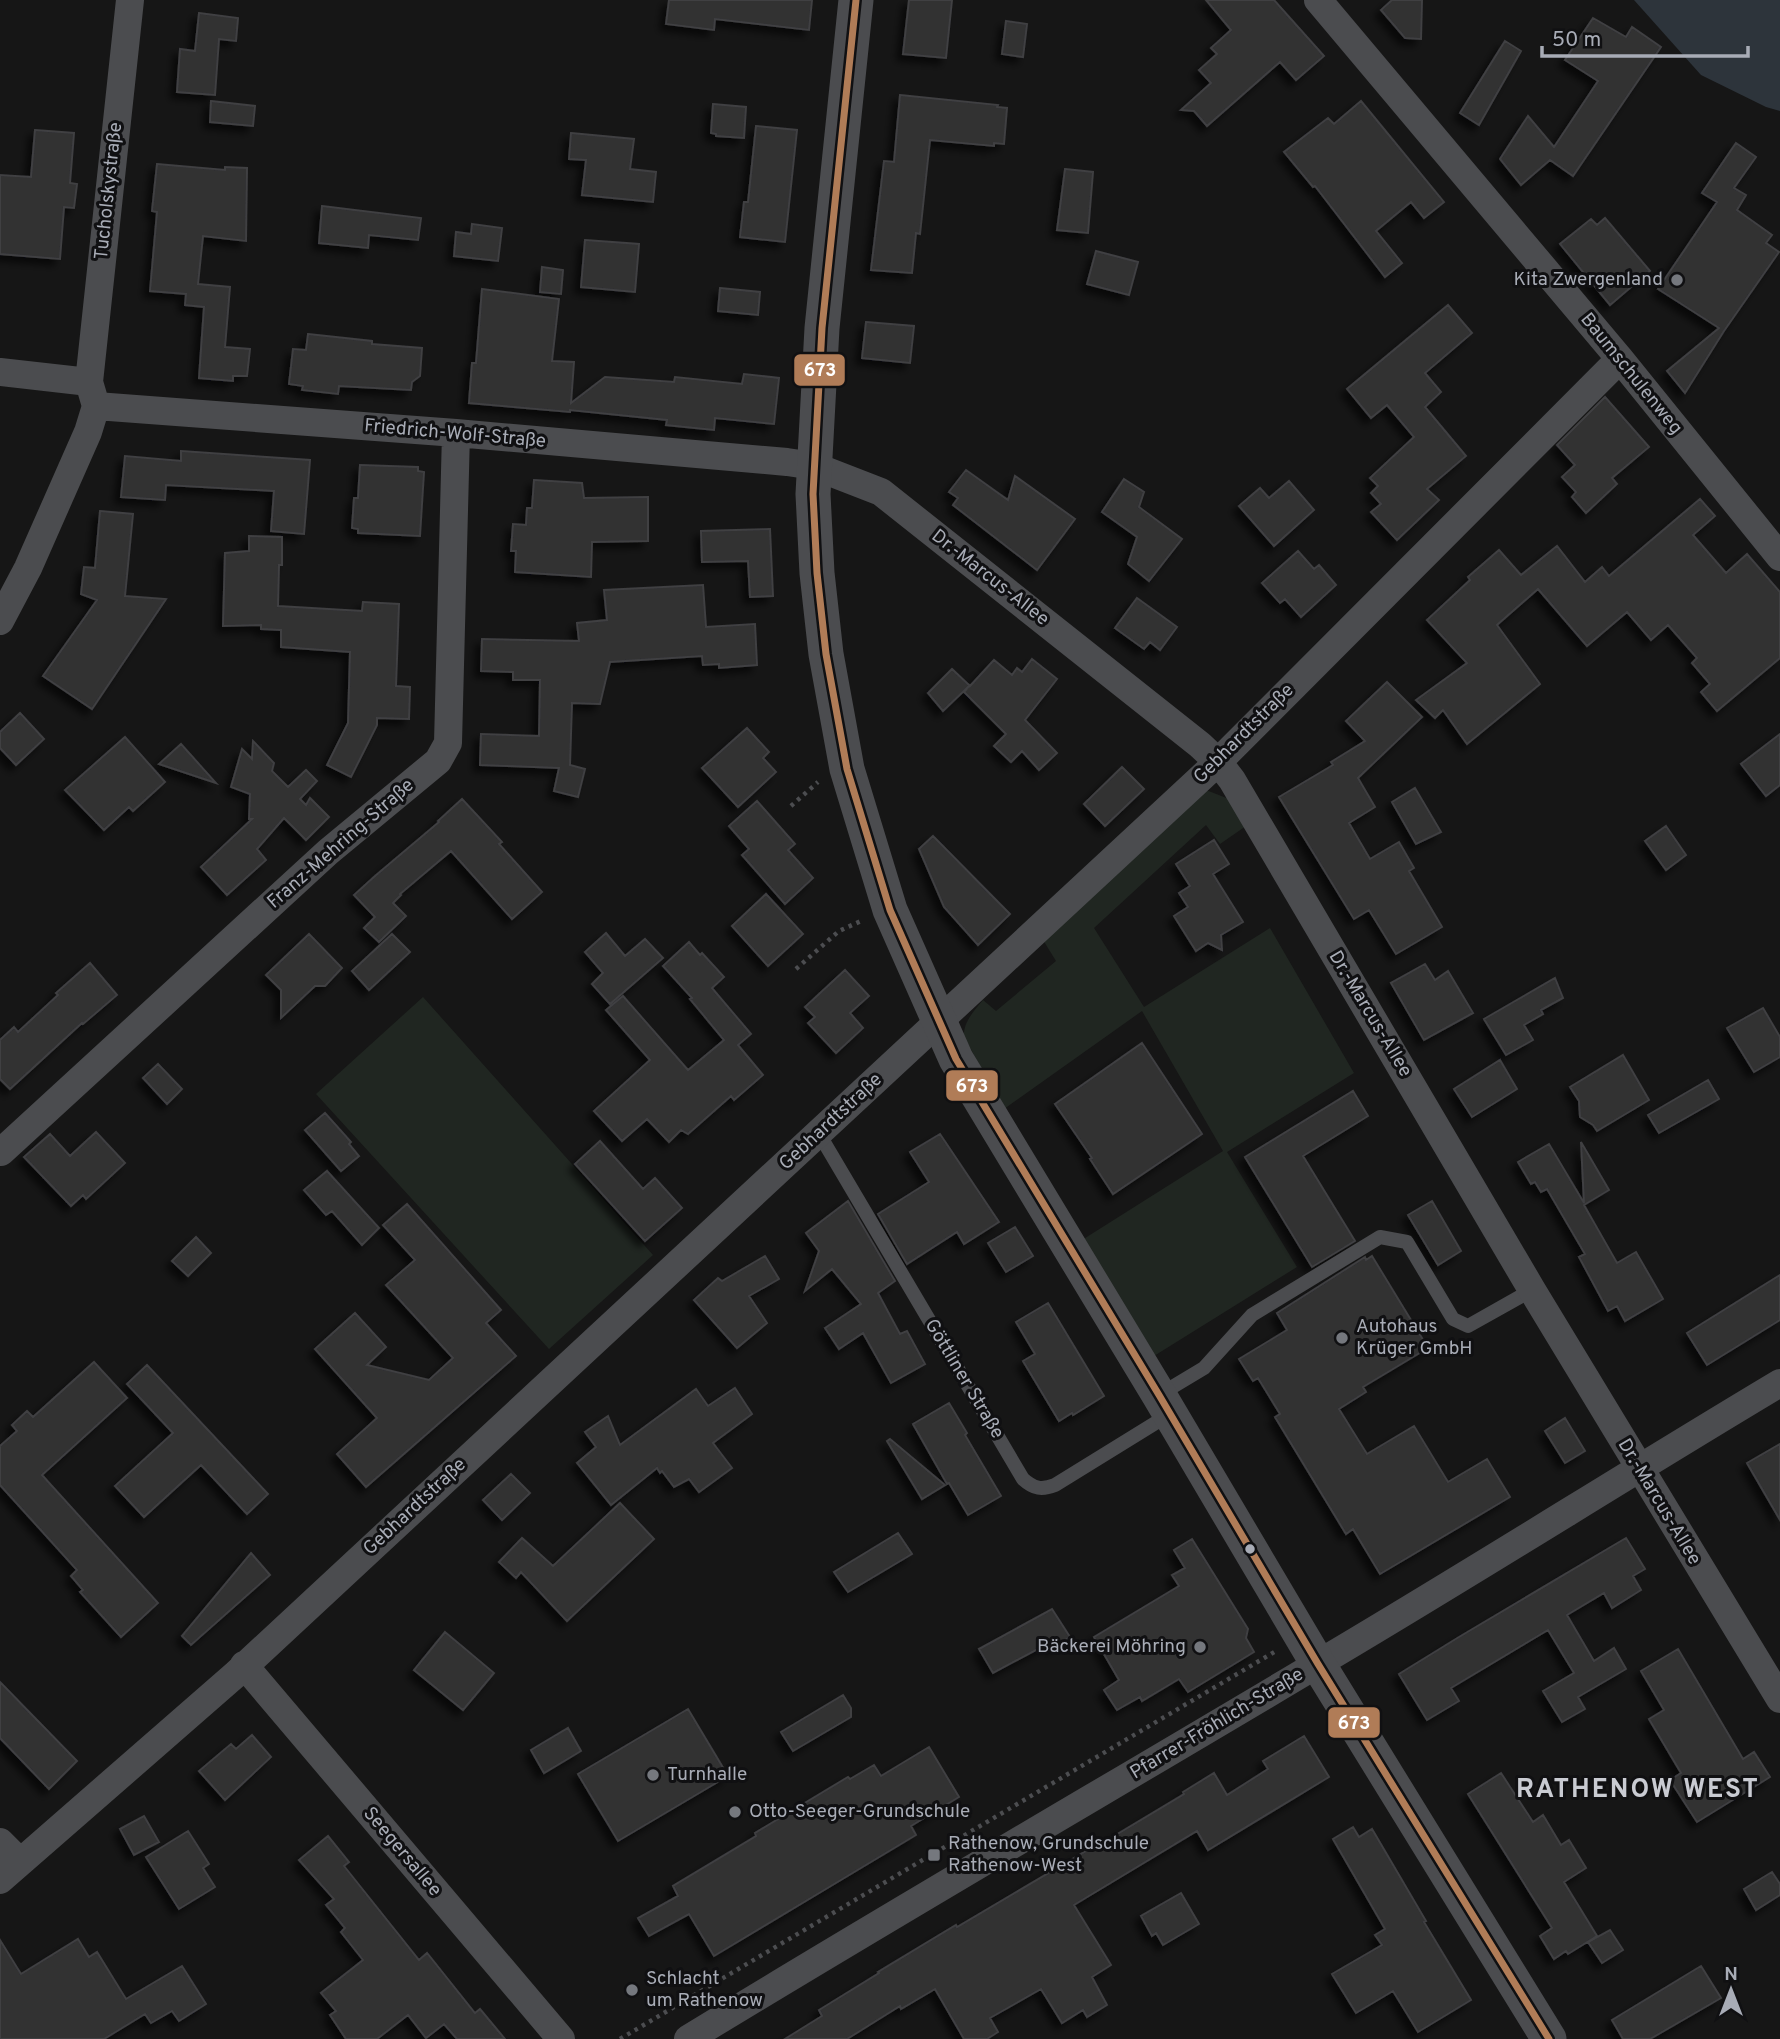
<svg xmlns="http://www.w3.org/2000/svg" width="1780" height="2039" font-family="Overpass,sans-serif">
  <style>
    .green { fill: #202621 }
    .water { fill: #2d343b }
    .building { fill: #303032; stroke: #3f3f42; stroke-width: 2; filter: url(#shadow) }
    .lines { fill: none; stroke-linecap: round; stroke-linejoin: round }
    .path { stroke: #4c4d50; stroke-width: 4.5; stroke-dasharray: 3.5 5; stroke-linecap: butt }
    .service { stroke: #4b4c4f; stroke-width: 14 }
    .minor { stroke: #4b4c4f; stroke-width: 28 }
    .tertiary { stroke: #4b4c4f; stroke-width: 35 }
    .bus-1-casing { stroke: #101012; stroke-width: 12 }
    .bus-1 { stroke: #b07c57; stroke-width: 7 }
    .poi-dot { fill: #75787e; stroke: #101012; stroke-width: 2.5 }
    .bus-dot { fill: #a8acb6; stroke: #101012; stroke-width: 2.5 }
    .labels { text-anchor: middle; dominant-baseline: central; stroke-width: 6; stroke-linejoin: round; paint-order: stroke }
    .street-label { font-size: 19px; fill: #a8acb6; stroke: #101012 }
    .poi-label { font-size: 19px; fill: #a8acb6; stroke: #101012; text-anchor: start }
    .district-label { font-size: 26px; font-weight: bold; letter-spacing: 2px; fill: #c9cbd2; stroke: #101012 }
    .line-badge { stroke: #101012; stroke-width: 2.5 }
    .badge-label { font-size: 19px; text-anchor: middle; font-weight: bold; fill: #fff }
  </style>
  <defs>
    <filter id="shadow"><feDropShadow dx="-6" dy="6" stdDeviation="3.5" flood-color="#0009"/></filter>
  </defs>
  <rect width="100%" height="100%" fill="#161616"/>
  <!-- green -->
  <path class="green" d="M1206 790 1229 799 1246 826 1220 844 1206 825 1094 928 1144 1007 1270 928 1354 1073 1227 1152 1297 1267 1154 1356 1082 1240 1223 1151 1142 1011 1004 1109 964 1037C963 1022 974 1011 983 1000L996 1011 1056 961 1043 940Z
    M423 997 653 1255 549 1349 316 1094Z"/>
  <!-- water -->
  <path class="water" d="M1634 0H1780V111L1766 107 1701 75Z"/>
  <!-- building -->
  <path class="building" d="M669 0H812L809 30 715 19 714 30 666 24Z
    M909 0H952L946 58 903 54Z
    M1206 0H1274L1324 56 1296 80 1280 62 1207 126 1194 111 1181 110 1211 83 1199 70 1217 54 1211 48 1231 30Z
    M1392 0H1422L1421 39 1405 38 1381 10Z
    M199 13 238 18 236 41 219 39 215 95 177 92 180 49 195 51Z
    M1593 18 1626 37 1632 27 1661 47 1573 176 1550 160 1521 185 1500 159 1528 116 1554 147 1598 81 1565 60Z
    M1006 21 1027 24 1023 57 1002 54Z
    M1505 41 1521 51 1479 125 1460 113Z
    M900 95 998 105 997 107 1007 108 1004 144 994 143V146L930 140 920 234 916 233 912 273 871 270 884 161 894 162Z
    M211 101 255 106 253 126 210 122Z
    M1361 101 1444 202 1424 218 1411 202 1376 231 1402 263 1385 277 1315 186 1313 187 1284 152 1328 118 1334 124Z
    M713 104 746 107 744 138 716 136V134L711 133Z
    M756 126 797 130 785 242 740 237 744 202H748Z
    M35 130 74 133 70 183 77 184 74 208 64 207 60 259 0 254V175L31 177Z
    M571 133 634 139 630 169 656 172 653 202 582 195 586 160 569 159Z
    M1736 143 1756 157 1734 188 1746 195 1737 210 1772 235 1766 243 1779 252 1724 331 1685 393 1667 371 1719 328 1658 289 1717 202 1702 193Z
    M157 164 225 170V167L247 168 246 241 203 236 198 284 230 287 225 347 250 349 247 376H233V381L199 378 204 307 185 305 186 294 150 291 157 212 152 211Z
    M1065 169 1093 172 1088 233 1057 230Z
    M322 206 421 218 418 240 369 235 368 248 319 243Z
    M1605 218 1650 271 1610 305 1560 244 1591 219 1597 225Z
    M472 224 502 228 498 261 454 256 456 232 471 234Z
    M585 240 639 244 635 292 581 287Z
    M1096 251 1138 262 1129 295 1087 284Z
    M542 267 563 270 561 294 540 292Z
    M720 288 760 292 758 315 718 311Z
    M482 289 559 299 552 361 574 362 571 403 605 377 674 382 675 377 742 384 744 374 779 378 774 424 715 418 714 430 666 425 667 420 570 410V412L469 403 472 363H476Z
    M1448 305 1472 333 1425 373 1441 392 1425 407 1466 456 1427 489 1439 500 1397 540 1371 512 1381 504 1371 493 1378 486 1370 478 1414 437 1387 405 1371 418 1347 389Z
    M866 322 914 326 910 363 862 358Z
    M308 334 372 341V344L422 348 420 376 412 382 411 390 339 386 338 394 302 390 303 386 289 384 293 349 306 350Z
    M1605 397 1649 447 1612 478 1617 484 1586 513 1572 497 1576 492 1562 477 1575 465 1557 445Z
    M181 451 310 460 304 534 271 531 274 491 166 485 165 500 121 497 125 456 181 461Z
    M360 465 418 467V471L424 472 420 536 358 533V529L352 528 354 498H358Z
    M966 470 1008 500 1015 476 1075 519 1037 570 953 505 958 498 949 492Z
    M1124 479 1144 492 1139 507 1182 539 1149 581 1128 564 1137 537 1102 512Z
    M534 480 582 483 584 498 648 497V541L592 542 591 577 515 572 516 551H511L513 524 526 525 527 508H532Z
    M1289 481 1314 510 1274 546 1239 506 1260 488 1269 498Z
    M1700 499 1715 516 1693 535 1726 573 1747 554 1780 592V658L1717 711 1701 692 1710 684 1692 663 1697 658 1668 625 1651 640 1627 612 1587 646 1538 589 1497 625 1540 684 1467 744 1443 710 1435 718 1416 700 1467 663 1427 620 1470 580 1468 577 1499 550 1521 575 1557 546 1585 582 1602 567 1609 576Z
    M100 511 133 514 125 596 166 599 92 709 43 676 97 600 81 594 84 567 95 568Z
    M770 529 773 596 750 597 748 561 702 562 701 531Z
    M249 536 282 537V565H279L278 606 362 611 363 602 399 604 396 686 410 687 409 719 377 718V725L351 777 327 765 348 723 350 652 281 647V630L261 629V625L223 626 225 553 249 551Z
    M1298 551 1314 569 1319 565 1336 585 1301 617 1285 599 1280 603 1262 583Z
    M703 585 706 627 755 624 757 665 719 668V664L703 665 702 656 610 662 600 704 572 703 570 765 585 769 578 797 554 791 559 768 480 765 481 734 539 736 540 680H513V672L481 671 482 639 579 641 577 623 607 620 604 590Z
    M1137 598 1177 627 1160 650 1150 642 1144 649 1115 628Z
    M1032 659 1057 679 1025 720 1057 753 1039 770 1022 751 1011 762 994 746 1006 734 964 692 969 686 943 711 928 693 952 669 970 686 994 660 1012 675 1017 668 1022 672Z
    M1387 682 1422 717 1358 778 1375 807 1349 823 1370 859 1399 842 1414 868 1409 871 1442 927 1396 954 1369 910 1354 919 1279 797 1333 765 1331 762 1365 741 1346 721Z
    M20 713 44 739 16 765 0 748V732Z
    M747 728 769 752 763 758 776 772 738 807 702 768Z
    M1780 734V785L1766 796 1741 764Z
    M125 737 165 782 133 811 129 807 104 830 65 790Z
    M253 741 274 763 272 771 288 787 306 770 317 781 300 799 306 805 310 798 329 817 306 840 284 818 257 849 266 860 227 895 201 867 252 819H249L250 794 231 787 242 749 252 759Z
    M181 744 216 783 159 764Z
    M1122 767 1144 789 1105 826 1084 804Z
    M1415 788 1441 832 1416 844 1392 802Z
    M462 799 502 842 499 844 542 892 512 919 451 851 400 894 401 895 393 903 406 916 379 942 364 928 375 917 354 895 375 876 439 822 438 821Z
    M757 801 795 844 788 850 813 878 785 904 742 855 749 849 729 826Z
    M1666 826 1686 855 1666 870 1645 841Z
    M933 836 1010 914 978 945 944 907 919 849Z
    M1214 840 1229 864 1213 874 1243 922 1221 935 1222 950 1208 943 1196 951 1174 916 1188 907 1179 893 1190 886 1176 864Z
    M766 894 803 934 768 966 732 926Z
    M606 933 625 956 645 939 663 958 610 1004 592 984 603 973 585 952Z
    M309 934 342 968 325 986H315L281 1018V990L266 975Z
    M392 934 410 952 369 990 352 971Z
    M689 942 700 955 702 953 724 977 712 988 751 1034 738 1045 763 1075 734 1100 731 1096 688 1134 681 1130 669 1142 647 1119 622 1141 594 1111 650 1060 606 1010 623 996 688 1070 724 1040 690 999 692 998 663 966Z
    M90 963 117 995 83 1024 82 1023 10 1089 0 1079V1040L14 1027 18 1032 58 995 56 993Z
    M1425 964 1435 980 1448 971 1473 1013 1424 1040 1391 983Z
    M845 970 869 996 850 1013 863 1028 836 1053 808 1023 815 1017 805 1007Z
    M1555 978 1563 998 1541 1010 1543 1014 1524 1025 1533 1040 1506 1055 1484 1019Z
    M1763 1008 1780 1037V1057L1754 1072 1727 1028Z
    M1142 1043 1202 1134 1113 1194 1090 1159 1092 1158 1055 1104Z
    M1623 1055 1649 1100 1597 1131 1593 1125 1580 1117 1579 1101 1570 1087Z
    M1500 1060 1517 1089 1472 1117 1454 1089Z
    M158 1064 182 1089 167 1104 143 1078Z
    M1708 1080 1719 1099 1659 1133 1648 1115Z
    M1353 1091 1368 1116 1303 1156 1355 1241 1312 1267 1245 1157Z
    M325 1113 351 1142 349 1144 359 1156 341 1171 305 1130Z
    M96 1132 125 1163 86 1199 83 1195 71 1206 24 1157 50 1134 70 1156Z
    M940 1134 999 1222 964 1244 957 1232 907 1264 878 1214 929 1182 910 1152Z
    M600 1141 643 1189 655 1178 682 1208 645 1241 575 1164Z
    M1581 1142 1609 1190 1584 1205 1617 1263 1636 1252 1663 1299 1625 1321 1617 1306 1608 1311 1579 1257 1585 1254 1547 1189 1541 1192 1535 1182 1531 1184 1518 1162 1549 1144 1584 1203Z
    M327 1171 379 1228 362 1245 332 1211 326 1215 304 1190Z
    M848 1201 895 1281 878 1293 900 1334 907 1331 925 1364 891 1383 863 1333 839 1349 825 1328 861 1304 832 1269 805 1291 819 1251 806 1233Z
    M1432 1201 1461 1251 1438 1265 1408 1215Z
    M407 1204 501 1310 486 1323 516 1356 366 1487 337 1454 377 1418 315 1349 355 1313 386 1347 367 1365 429 1380 453 1358 386 1285 415 1260 383 1225Z
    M1015 1227 1033 1256 1006 1272 988 1243Z
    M196 1237 211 1253 188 1276 172 1261Z
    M765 1256 779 1279 749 1296 767 1323 737 1348 694 1300 718 1278 722 1281Z
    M1372 1256 1428 1348 1363 1387 1366 1392 1339 1409 1367 1454 1414 1426 1448 1482 1487 1459 1510 1497 1380 1574 1353 1529 1346 1534 1275 1417 1280 1414 1258 1378 1253 1381 1239 1359 1287 1330 1277 1313 1365 1257 1366 1260Z
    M1780 1275V1320L1707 1365 1687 1333Z
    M1048 1303 1104 1396 1073 1415 1072 1413 1059 1421 1023 1361 1035 1354 1016 1322Z
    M94 1362 127 1398 42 1475 158 1603 121 1637 80 1592 83 1590 71 1576 77 1570 0 1485V1446L17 1431 12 1425 27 1411 33 1417Z
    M147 1365 268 1494 247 1514 201 1465 144 1517 115 1486 173 1433 127 1384Z
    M735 1388 752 1414 713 1443 732 1468 699 1492 689 1479 674 1487 662 1471 660 1473 657 1468 611 1505 577 1463 596 1447 585 1432 608 1416 620 1445 696 1389 708 1406Z
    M949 1403 967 1433 965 1435 1001 1496 968 1515 949 1483 947 1484 913 1424Z
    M1565 1418 1585 1451 1565 1463 1545 1431Z
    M890 1439 945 1485 922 1499 887 1441Z
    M1780 1444V1520L1747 1463Z
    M511 1474 530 1493 502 1520 483 1500Z
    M620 1503 654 1539 567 1621 521 1572 516 1578 499 1562 522 1538 553 1566Z
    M898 1533 912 1554 848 1592 834 1572Z
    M1626 1538 1645 1569 1633 1576 1641 1590 1612 1608 1604 1593 1567 1615 1594 1661 1614 1648 1626 1669 1578 1697 1585 1709 1562 1722 1543 1691 1574 1673 1548 1630 1451 1688 1459 1701 1427 1720 1399 1674 1459 1637Z
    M1192 1539 1248 1629 1246 1638 1254 1652 1188 1692 1179 1679 1142 1701 1140 1697 1117 1710 1104 1690 1119 1680 1094 1637 1179 1586 1172 1575 1185 1568 1174 1550Z
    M251 1553 270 1575 191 1645 182 1636Z
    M1052 1609 1070 1637 1052 1648 1049 1643 993 1673 979 1649Z
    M445 1632 494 1673 463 1710 414 1670Z
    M1678 1649 1743 1759 1754 1752 1770 1777 1697 1822 1670 1780 1681 1773 1649 1719 1664 1710 1641 1671Z
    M0 1682 77 1761 49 1789 0 1738Z
    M843 1695 851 1708V1717L793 1751 781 1732Z
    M688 1709 728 1776 618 1841 578 1774Z
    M568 1728 581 1751 544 1773 531 1750Z
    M252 1735 271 1757 225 1800 199 1771 231 1744 236 1749Z
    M1304 1736 1329 1777 1208 1850 1197 1831 1074 1905 1111 1965 1092 1977 1107 2005 1087 2017 1083 2010 1062 2023 1041 1989 990 2018 998 2032 987 2039H964L935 1989 901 2009 900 2006 847 2039H785L822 2016 819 2010 879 1973 878 1972 956 1925 957 1927 1108 1838 1109 1839 1184 1794 1183 1792 1214 1773 1227 1795 1268 1769 1263 1761Z
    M929 1747 959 1797 911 1826 916 1835 714 1956 689 1914 649 1936 638 1918 678 1896 673 1886 756 1836 755 1833 848 1777 850 1779 874 1765 881 1776Z
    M1501 1773 1533 1822 1543 1815 1561 1845 1569 1840 1586 1868 1564 1882 1597 1936 1568 1954 1566 1951 1554 1959 1540 1936 1552 1928 1468 1794Z
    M144 1816 159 1842 134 1855 120 1829Z
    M1353 1827 1359 1837 1372 1829 1426 1921 1424 1922 1471 2000 1418 2032 1393 1991 1356 2013 1332 1974 1382 1945 1375 1935 1385 1929 1333 1839Z
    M188 1831 209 1864 203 1868 215 1887 179 1909 146 1857Z
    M328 1836 349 1862 344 1866 419 1960 427 1953 475 2013 480 2009 505 2039H457L444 2024 426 2038 408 2015 377 2039H346L330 2015 336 2011 321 1993 363 1960 341 1932 345 1928 326 1905 334 1899 299 1860Z
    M1772 1872 1780 1884V1895L1756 1910 1744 1889Z
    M1181 1893 1199 1924 1163 1945 1156 1933 1152 1936 1141 1916Z
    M1610 1930 1623 1950 1602 1963 1588 1942Z
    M78 1939 89 1957 97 1952 126 1999 182 1966 206 2004 179 2021 172 2011 151 2023 145 2014 104 2039H0V1940L21 1974Z
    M1701 1966 1721 1998 1650 2039H1623L1612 2020Z"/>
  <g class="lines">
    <!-- path -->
    <path class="path" d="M791 806 818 782
      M796 969 839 931 861 921
      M620 2039 1276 1651"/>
    <!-- service -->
    <path class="service" d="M818 1132 1023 1479C1034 1489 1042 1490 1055 1485L1170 1414
      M1159 1395 1204 1368 1252 1315 1380 1237 1407 1242 1453 1319 1468 1326 1532 1290"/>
    <!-- minor -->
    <path class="minor" d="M1318 0 1620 359 1780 557
      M0 372 89 382 96 406 88 432 28 568 0 621
      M89 382 130 0
      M96 406 456 433 787 462 814 466 881 492 1200 745 1218 762 1232 780 1532 1290 1780 1699
      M1 1152 328 852 438 761 448 743 456 433
      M244 1665 561 2039
      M0 1842 20 1862
      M0 1880 236 1674 1218 762 1620 359
      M688 2039C897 1911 1110 1788 1321 1662 1475 1571 1626 1475 1780 1383"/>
    <!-- tertiary -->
    <path class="tertiary" d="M856 0 822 328 813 494 817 573 826 654 847 769 890 910 956 1059 1159 1395 1318 1664 1549 2039"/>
    <!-- bus-1 casing -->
    <g class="bus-1-casing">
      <path id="bus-1" d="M856 0 822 328 813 494 817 573 826 654 847 769 890 910 956 1059 1159 1395 1318 1664 1549 2039"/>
    </g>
    <!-- bus-1 -->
    <use href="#bus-1" class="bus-1"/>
  </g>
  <!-- markers -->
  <g class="poi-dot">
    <circle cx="1677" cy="280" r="7"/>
    <circle cx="1342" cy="1338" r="7"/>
    <circle cx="1200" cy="1647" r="7"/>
    <circle cx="653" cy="1775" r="7"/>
    <circle cx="735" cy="1812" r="7"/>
    <rect x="927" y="1848" width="14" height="14" rx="3.5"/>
    <circle cx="632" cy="1990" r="7"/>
  </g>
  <circle class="bus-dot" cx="1250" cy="1549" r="6"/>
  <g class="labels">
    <!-- street labels -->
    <g class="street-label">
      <text transform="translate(109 191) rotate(-84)">Tucholskystraße</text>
      <text transform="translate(1631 374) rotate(51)">Baumschulenweg</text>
      <text transform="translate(455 434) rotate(5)">Friedrich-Wolf-Straße</text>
      <text transform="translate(990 578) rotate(38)">Dr.-Marcus-Allee</text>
      <text transform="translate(1244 734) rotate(-45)">Gebhardtstraße</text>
      <text transform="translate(341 844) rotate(-41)">Franz-Mehring-Straße</text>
      <text transform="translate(1370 1014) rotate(59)">Dr.-Marcus-Allee</text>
      <text transform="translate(831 1122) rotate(-43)">Gebhardtstraße</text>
      <text transform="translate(964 1379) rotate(59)">Göttliner Straße</text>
      <text transform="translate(1659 1502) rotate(59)">Dr.-Marcus-Allee</text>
      <text transform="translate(415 1507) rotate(-43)">Gebhardtstraße</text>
      <text transform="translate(1217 1724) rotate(-31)">Pfarrer-Fröhlich-Straße</text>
      <text transform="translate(402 1852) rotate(50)">Seegersallee</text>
    </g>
    <!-- poi labels -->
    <g class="poi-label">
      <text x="1663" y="280" text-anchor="end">Kita Zwergenland</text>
      <text x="1356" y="1327">Autohaus<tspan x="1356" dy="22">Krüger GmbH</tspan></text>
      <text x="1186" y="1647" text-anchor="end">Bäckerei Möhring</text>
      <text x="667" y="1775">Turnhalle</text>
      <text x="749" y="1812">Otto-Seeger-Grundschule</text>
      <text x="948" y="1844">Rathenow, Grundschule<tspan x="948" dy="22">Rathenow-West</tspan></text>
      <text x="646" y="1979">Schlacht<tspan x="646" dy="22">um Rathenow</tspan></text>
    </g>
    <!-- district labels -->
    <g class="district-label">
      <text x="1638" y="1790">RATHENOW WEST</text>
    </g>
  </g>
  <g class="line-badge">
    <rect x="793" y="353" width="53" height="34" rx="7" fill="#b07c57"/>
    <rect x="945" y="1069" width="54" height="33" rx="7" fill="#b07c57"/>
    <rect x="1327" y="1706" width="54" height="33" rx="7" fill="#b07c57"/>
  </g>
  <g class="badge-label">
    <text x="820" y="376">673</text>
    <text x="972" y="1092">673</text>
    <text x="1354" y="1729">673</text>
  </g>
  <!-- north arrow -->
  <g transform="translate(1731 1990)" stroke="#101012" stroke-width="5" paint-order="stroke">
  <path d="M0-5L12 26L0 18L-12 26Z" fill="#a8acb6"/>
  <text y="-10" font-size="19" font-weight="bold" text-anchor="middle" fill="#a8acb6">N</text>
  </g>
  <!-- scale -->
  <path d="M1542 46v10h206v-10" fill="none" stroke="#a8acb6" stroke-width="3.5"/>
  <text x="1552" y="46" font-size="21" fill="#a8acb6" stroke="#101012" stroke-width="5" paint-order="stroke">50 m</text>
</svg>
